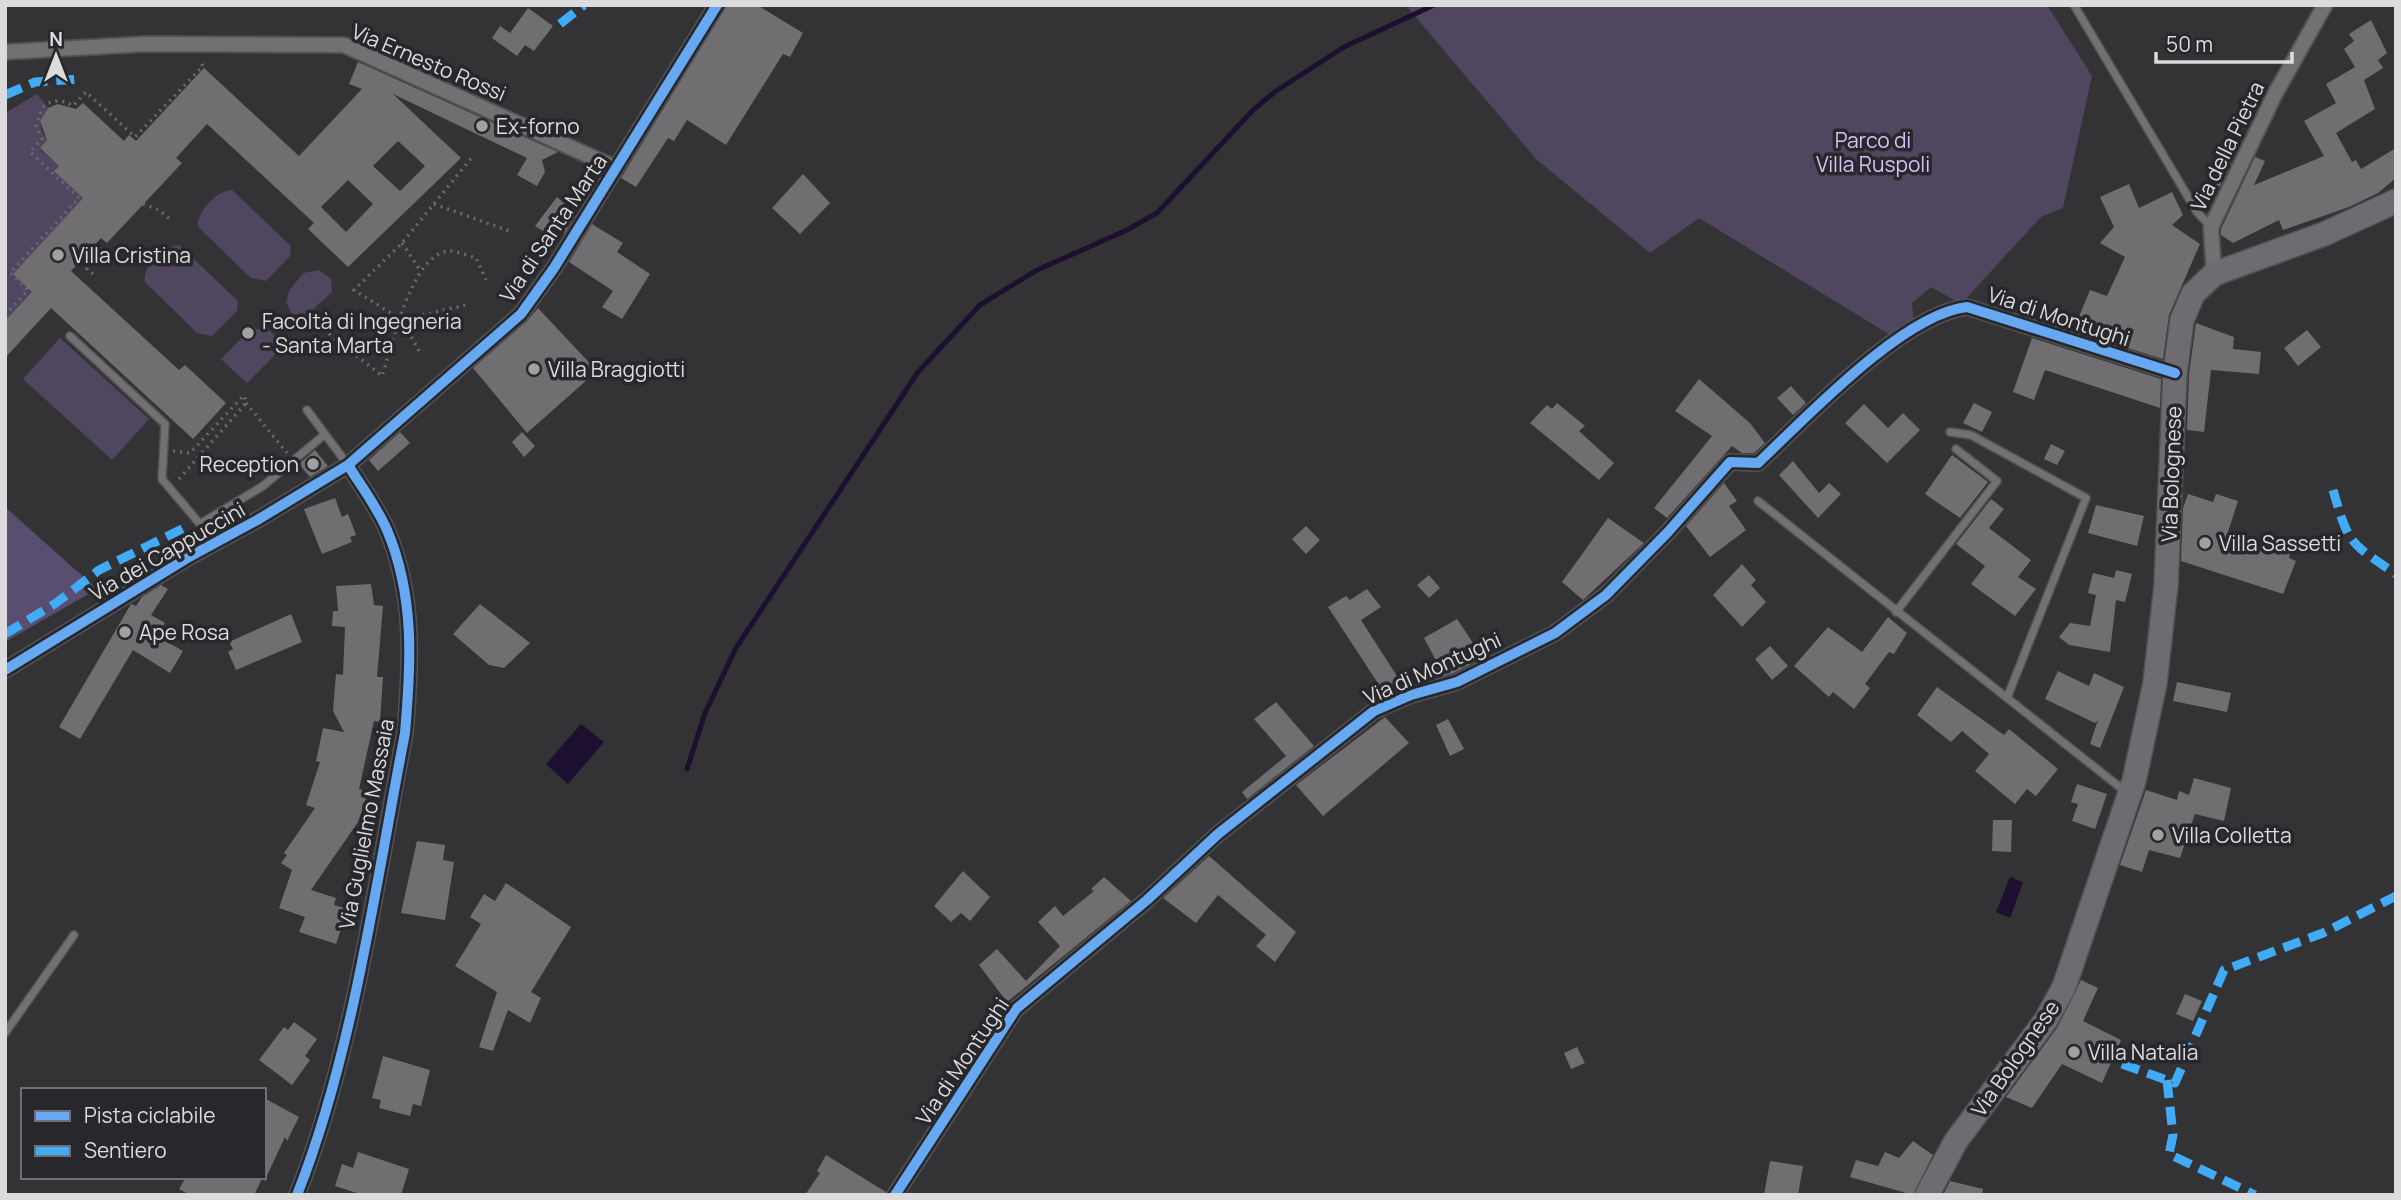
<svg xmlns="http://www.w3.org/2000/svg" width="2401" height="1200" font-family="Manrope,sans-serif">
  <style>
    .green { fill: #504660 }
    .forest { fill: #5a4e70 }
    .water { fill: #1d0f2f }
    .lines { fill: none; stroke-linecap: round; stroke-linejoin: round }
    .stream { stroke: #1d0f2f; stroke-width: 5 }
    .building { fill: #706e70; fill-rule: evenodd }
    .lane-casing { stroke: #525153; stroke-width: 10 }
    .street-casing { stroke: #525153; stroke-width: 18 }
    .primary-casing { stroke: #525153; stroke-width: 26 }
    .path { stroke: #6a6a6b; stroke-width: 3.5; stroke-dasharray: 2 5; stroke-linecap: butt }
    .lane { stroke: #717072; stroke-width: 7 }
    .street { stroke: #717072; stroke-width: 14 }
    .primary { stroke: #6e6c71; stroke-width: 23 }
    .quiet { stroke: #42abf6; stroke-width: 9; stroke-dasharray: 18 9; stroke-linecap: butt }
    .cycleway-casing { stroke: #28272b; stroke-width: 15 }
    .cycleway { stroke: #66a8f1; stroke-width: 10 }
    .poi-dot { fill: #a1a0a2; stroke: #28272b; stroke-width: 2.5 }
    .labels { text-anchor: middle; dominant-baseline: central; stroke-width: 7; stroke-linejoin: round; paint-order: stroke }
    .street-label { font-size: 21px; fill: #dcdcde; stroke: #28272b }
    .poi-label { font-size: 21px; fill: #dcdcde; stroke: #28272b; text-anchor: start }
    .park-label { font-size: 21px; fill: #d4c2f7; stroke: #28272b }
  </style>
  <rect width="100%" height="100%" fill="#333234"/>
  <!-- green -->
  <path class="green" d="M1416 5H2047L2092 76 2063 208 2041 217 1961 304 1931 287 1912 303 1914 323 1895 338 1699 218 1650 253 1536 159 1408 8Z
    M37 94 48 108 40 121 42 132 48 140 40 149 59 166 55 171 81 186 76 191 83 198 14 273 34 293 5 321V113Z
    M232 190 291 246 290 256 266 281 251 278 198 227C196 212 217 190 232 190Z
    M179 245 238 301 237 311 212 336 197 333 145 282C142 267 164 245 179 245Z
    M319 270 331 279 332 292 307 315 292 314 286 302 289 291 303 273Z
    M264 325 281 342 282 348 247 383 221 359 253 326 258 330Z
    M60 338 149 419 112 460 23 379Z"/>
  <!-- forest -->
  <path class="forest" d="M5 507 97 589 5 642Z"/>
  <!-- water -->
  <path class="water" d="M581 724 604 742 568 784 546 764Z
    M2010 877 2023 882 2010 918 1996 912Z"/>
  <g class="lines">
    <!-- stream -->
    <path class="stream" d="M687 769 705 713 736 648 918 372 980 305 1037 270 1127 230 1157 213 1253 110 1276 91 1344 47 1434 5"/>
  </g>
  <!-- building -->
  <path class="building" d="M727 5H757L803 33 790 57 783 54 726 145 687 120 674 141 668 138 636 187 621 178Z
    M528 8 553 26 534 51 525 45 517 56 492 38 500 26 510 33Z
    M2371 20 2387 53 2378 60 2383 68 2364 80 2375 109 2336 133 2352 162 2356 160 2361 169 2396 148V178L2378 193 2349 207 2283 230 2279 220 2233 243 2221 235V229L2255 157 2265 161 2254 185 2324 156 2304 121 2336 103 2326 84 2355 67 2344 49 2354 41 2349 34Z
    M358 62 558 152 542 160 545 172 537 186 517 175 527 158 393 94 461 158 348 267 308 229 314 223 207 124 176 158 182 163 107 243 101 238 71 271 179 370 185 365 226 403 193 439 51 308 5 358V321L32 292 13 274 83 198 54 171 59 166 40 148 47 140 40 121 48 108 58 104 76 109 83 103 124 141 129 135 136 141 204 68 299 156 362 89 349 84ZM398 141 425 166 400 191 373 166ZM348 180 373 204 346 232 321 207Z
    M2225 146 2237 151 2215 196 2201 202Z
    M803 174 830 203 800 234 772 208Z
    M2129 184 2139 208 2172 192 2183 215 2172 225 2200 244 2169 315 2163 359 2073 331 2090 290 2107 296 2125 257 2100 243 2114 227 2100 197Z
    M557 197 576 214 565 233 548 234 535 226Z
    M592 224 623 243 617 252 650 274 622 319 602 307 613 291 569 262Z
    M538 308 597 371 527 433 473 368 527 321Z
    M2196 323 2234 337 2233 349 2261 352 2259 374 2211 370 2204 432 2187 430 2189 374Z
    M2307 330 2321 347 2298 366 2284 348Z
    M2032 338 2161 379 2160 408 2045 370 2034 400 2013 392Z
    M1699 379 1750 423 1765 443 1754 453H1742L1732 446 1667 518 1654 508 1712 436 1675 411Z
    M1791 386 1806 403 1793 415 1777 398Z
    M1557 403 1585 426 1579 431 1614 463 1599 480 1530 423 1547 405 1552 409Z
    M1974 403 1992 412 1982 432 1963 423Z
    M1864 404 1888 428 1903 413 1920 430 1887 463 1845 423Z
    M400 432 410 443 378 471 369 460Z
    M522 432 535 446 524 457 512 442Z
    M2051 444 2065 451 2057 465 2044 459Z
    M315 450 328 466 310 477 299 464Z
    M1952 455 1988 482 1960 518 1925 494Z
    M1793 461 1819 493 1829 483 1841 494 1818 518 1779 475Z
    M1724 483 1737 501 1729 506 1746 530 1710 557 1686 526Z
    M2188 494 2213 502 2216 494 2238 501 2228 532 2290 553 2289 558 2296 561 2283 594 2181 561 2183 508Z
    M335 498 342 517 348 514 356 535 350 537 352 542 322 554 304 509Z
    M1991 499 2004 509 1989 528 2031 560 2018 577 2036 589 2015 616 1971 584 1985 566 1956 544Z
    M2096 505 2144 516 2137 546 2088 533Z
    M1608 518 1644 543 1583 600 1562 582Z
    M1306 526 1320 540 1306 554 1292 539Z
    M1742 564 1756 580 1751 585 1766 602 1742 627 1713 595Z
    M2116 570 2132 574 2125 602 2116 600 2110 652 2069 645 2059 637 2070 623 2090 626 2096 595 2088 593 2093 573 2114 578Z
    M1429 575 1440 588 1429 598 1417 585Z
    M371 584 374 605 383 606 377 677H383L380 722 374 721 359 789 368 792 358 822 311 890 336 898 334 905 348 909 336 944 299 932 305 917 279 908 292 870 281 863 287 855 284 853 315 808 306 805 320 762 316 761 323 728 344 732 333 711 336 674 343 675 345 627 332 626 333 611H338L336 586Z
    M161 585 168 589 151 615 165 623 157 636 183 651 170 673 133 650 80 739 59 727 131 604 136 606 142 597Z
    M1367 589 1381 607 1361 620 1404 687 1385 694 1328 607 1346 596 1350 600Z
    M480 604 530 643 504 668 489 665 453 634Z
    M291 614 302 642 236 670 228 652 233 649 229 642Z
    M1888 617 1907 633 1894 654 1889 652 1865 684 1870 688 1854 709 1833 692 1829 697 1794 666 1828 627 1862 652Z
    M1457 619 1483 658 1454 673 1425 681 1420 672 1439 666 1424 638Z
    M1770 646 1788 666 1772 680 1755 659Z
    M2058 671 2089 686 2094 673 2124 687 2100 748 2090 744 2098 720 2095 723 2045 699Z
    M2177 682 2231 693 2227 712 2173 701Z
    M1937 687 2004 735 2009 729 2058 769 2036 796 2027 789 2015 804 1975 771 1989 754 1962 731 1951 742 1917 715Z
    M1276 702 1314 746 1247 799 1242 792 1286 756 1254 719Z
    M1385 717 1409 743 1323 816 1296 785Z
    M1448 719 1464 749 1450 756 1436 725Z
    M2194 778 2231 788 2224 821 2195 814 2180 858 2149 850 2142 872 2120 865 2146 790 2177 800 2179 791 2189 795Z
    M2077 784 2107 794 2095 829 2072 821 2078 804 2071 802Z
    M1993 820H2012L2011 852 1992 851Z
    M417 841 445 845 443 860 454 862 445 920 401 913Z
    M1209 856 1296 932 1275 962 1256 946 1266 935 1218 895 1196 923 1163 898Z
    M963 871 990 897 970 921 961 913 951 922 934 906Z
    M1104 877 1131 901 1007 1002 979 965 997 949 1026 981 1060 946 1038 922 1055 906 1063 916 1094 891 1091 889Z
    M506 883 571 927 531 992 541 998 530 1023 508 1010 493 1051 479 1047 497 992 455 966 481 924 470 917 484 894 495 901Z
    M2081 980 2098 988 2083 1021 2121 1040 2102 1083 2062 1064 2032 1108 2006 1097 2057 1028Z
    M2185 994 2202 1001 2193 1021 2176 1014Z
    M294 1022 317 1039 305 1056 310 1060 292 1085 259 1060 284 1027 288 1030Z
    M1577 1047 1585 1063 1571 1069 1564 1053Z
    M383 1056 430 1070 421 1106 413 1104 410 1116 379 1108 381 1100 372 1098Z
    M264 1098 299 1117 287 1141 285 1137 264 1182Z
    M1913 1141 1933 1155 1913 1195 1850 1177 1856 1160 1878 1166 1885 1152 1899 1158Z
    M358 1152 409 1169 401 1195H363L335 1186 342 1164 353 1168Z
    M826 1155 886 1192 885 1195H805L820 1173 817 1171Z
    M1770 1161 1803 1166 1798 1195H1764Z
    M186 1177H263L254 1195H190L179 1189Z
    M1950 1181 1983 1189 1982 1195H1943Z"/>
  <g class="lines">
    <!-- lane casing -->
    <g class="lane-casing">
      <path id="lane" d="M2074 5 2197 212 2211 227
        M70 336 165 424 162 479 200 524 263 486 324 435
        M307 410 348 465
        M1950 432 1971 435 2086 498 2007 698
        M1758 501 2126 792
        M1896 612 1997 481 1956 449
        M5 1033 74 935"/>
    </g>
    <!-- street casing -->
    <g class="street-casing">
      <path id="street" d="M5 52 145 44 344 45 616 168
        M2214 274 2211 227 2275 94 2325 5
        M5 670 189 557 259 519 348 465 521 314 554 268 717 5
        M297 1195C353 1054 376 882 405 733 411 664 415 596 387 530 377 507 361 486 348 465
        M895 1195 1016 1009 1147 900 1218 834 1374 711 1411 695 1457 682 1555 633 1606 595 1668 532 1730 462 1758 463C1806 418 1903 314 1967 307L2175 373"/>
    </g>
    <!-- primary casing -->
    <g class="primary-casing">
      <path id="primary" d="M1927 1195 1956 1141 2046 1020 2064 987 2134 781 2155 683 2166 585 2175 373 2182 320 2193 294 2214 274 2324 234 2396 201"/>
    </g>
    <!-- path -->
    <path class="path" d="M143 204 159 210 172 221
      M434 204 512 232
      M402 243 420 270
      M93 274 87 269 103 252 95 244
      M5 315 28 290 10 273 79 198 30 152 42 139 36 126 42 108C52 99 62 99 73 106L86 92 135 137 203 66 200 61
      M402 320 470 304
      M318 325 382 376C393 344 411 254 449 251 457 251 468 256 476 258L486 280
      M419 351 402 320 354 290 402 243 473 156
      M246 403 287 453
      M173 451 190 453 244 395
      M179 479 246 403 244 395"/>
    <!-- lane -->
    <use href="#lane" class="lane"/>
    <!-- street -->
    <use href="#street" class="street"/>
    <!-- primary -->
    <use href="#primary" class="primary"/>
    <!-- quiet -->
    <path class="quiet" d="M560 24 584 5
      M5 95 35 82 80 79
      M2333 490C2349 545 2349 542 2396 574
      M5 634 56 603 99 570 188 526
      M2122 1064 2175 1083 2224 970 2323 933 2396 896
      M2167 1080 2173 1135 2169 1154 2255 1195"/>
    <!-- cycleway casing -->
    <g class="cycleway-casing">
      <path id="cycleway" d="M5 670 189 557 259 519 348 465 521 314 554 268 717 5
        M297 1195C353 1054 376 882 405 733 411 664 415 596 387 530 377 507 361 486 348 465
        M895 1195 1016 1009 1147 900 1218 834 1374 711 1411 695 1457 682 1555 633 1606 595 1668 532 1730 462 1758 463C1806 418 1903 314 1967 307L2175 373"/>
    </g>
    <!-- cycleway -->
    <use href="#cycleway" class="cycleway"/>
  </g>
  <!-- markers -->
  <g class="poi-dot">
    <circle cx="482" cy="126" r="7"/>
    <circle cx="58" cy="255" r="7"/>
    <circle cx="248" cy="333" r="7"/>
    <circle cx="534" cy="369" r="7"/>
    <circle cx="313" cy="464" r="7"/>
    <circle cx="2205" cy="543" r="7"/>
    <circle cx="125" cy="632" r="7"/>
    <circle cx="2158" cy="835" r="7"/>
    <circle cx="2074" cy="1052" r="7"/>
  </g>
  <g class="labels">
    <!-- street labels -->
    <g class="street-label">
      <text transform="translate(429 62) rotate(23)">Via Ernesto Rossi</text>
      <text transform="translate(2227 146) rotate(-64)">Via della Pietra</text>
      <text transform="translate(553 228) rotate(-56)">Via di Santa Marta</text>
      <text transform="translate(2059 316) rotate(18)">Via di Montughi</text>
      <text transform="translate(2171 474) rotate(-88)">Via Bolognese</text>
      <text transform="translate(167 551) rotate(-30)">Via dei Cappuccini</text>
      <text transform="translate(1432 668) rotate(-24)">Via di Montughi</text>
      <text transform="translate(366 824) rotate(-79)">Via Guglielmo Massaia</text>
      <text transform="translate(2015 1058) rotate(-55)">Via Bolognese</text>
      <text transform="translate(962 1061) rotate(-56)">Via di Montughi</text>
    </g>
    <!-- poi labels -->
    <g class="poi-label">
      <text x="496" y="126">Ex-forno</text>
      <text x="72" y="255">Villa Cristina</text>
      <text x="262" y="321">Facoltà di Ingegneria<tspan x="262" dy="24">- Santa Marta</tspan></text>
      <text x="548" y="369">Villa Braggiotti</text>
      <text x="299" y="464" text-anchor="end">Reception</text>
      <text x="2219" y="543">Villa Sassetti</text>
      <text x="139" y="632">Ape Rosa</text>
      <text x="2172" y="835">Villa Colletta</text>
      <text x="2088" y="1052">Villa Natalia</text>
    </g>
    <!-- park labels -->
    <g class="park-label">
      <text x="1873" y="140">Parco di<tspan x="1873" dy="24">Villa Ruspoli</tspan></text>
    </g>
  </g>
  <!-- border -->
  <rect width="2401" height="1200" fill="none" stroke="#dcdcde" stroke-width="14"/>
  <!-- legend -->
  <rect x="21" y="1088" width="245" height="91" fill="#28272b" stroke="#706f73" stroke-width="2"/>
  <rect x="35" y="1111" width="35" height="10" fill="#66a8f1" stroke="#706f73" stroke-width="2"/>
  <text x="84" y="1123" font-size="21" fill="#dcdcde">Pista ciclabile</text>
  <rect x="35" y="1146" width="35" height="10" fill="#42abf6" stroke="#706f73" stroke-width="2"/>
  <text x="84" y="1158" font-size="21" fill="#dcdcde">Sentiero</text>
  <!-- north arrow -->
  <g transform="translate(56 56)" stroke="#28272b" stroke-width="5" paint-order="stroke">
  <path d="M0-5L12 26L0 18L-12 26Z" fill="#dcdcde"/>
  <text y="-10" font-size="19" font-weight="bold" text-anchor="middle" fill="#dcdcde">N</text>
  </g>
  <!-- scale -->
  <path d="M2156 52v10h136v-10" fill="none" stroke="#dcdcde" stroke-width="3.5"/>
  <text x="2166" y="52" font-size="21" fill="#dcdcde" stroke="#28272b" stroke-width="5" paint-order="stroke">50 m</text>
</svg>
